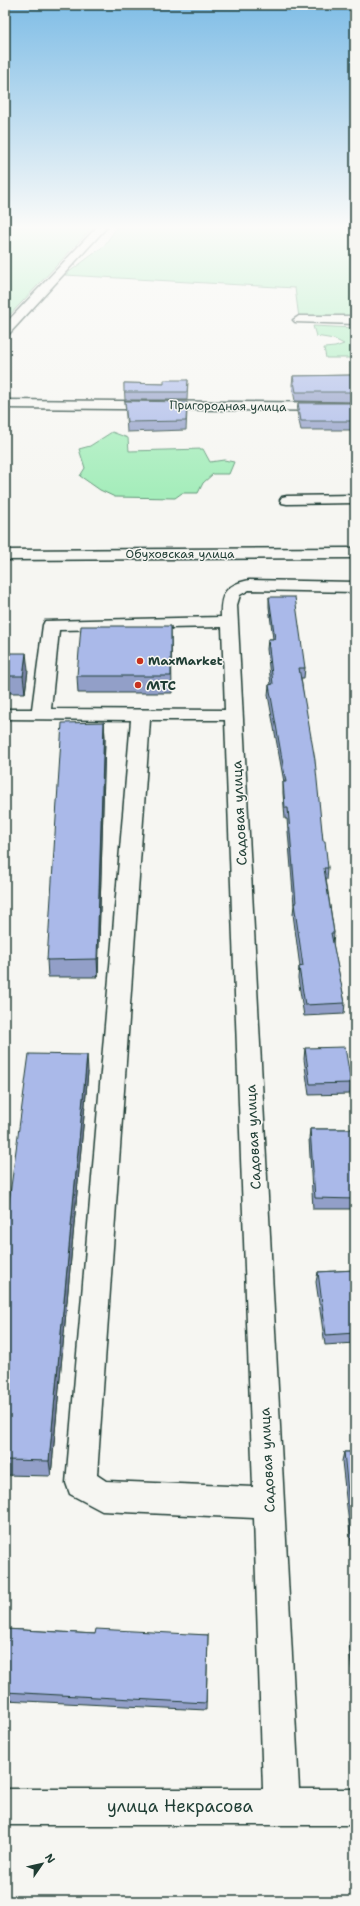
<svg xmlns="http://www.w3.org/2000/svg" width="360" height="1906" font-family="'Shantell Sans',sans-serif">
  <style>
    .green { fill: #a5edbb; stroke: #629578 }
    .lines { fill: none; stroke-linecap: round; stroke-linejoin: round }
    .minor-casing { stroke: #1f3d34; stroke-width: 3 }
    .major-casing { stroke: #1f3d34; stroke-width: 3 }
    .minor { fill: #f6f6f2; fill-rule: evenodd }
    .major { fill: #f6f6f2; fill-rule: evenodd }
    .wall { fill: #929fc8; stroke: #1f3d34 }
    .shaded-wall { fill: #7782a3; stroke: #1f3d34 }
    .building { fill: #aab9e9; stroke: #1f3d34 }
    .poi-dot { fill: #c8321e; stroke: #f6f6f2; stroke-width: 1.5 }
    .labels { text-anchor: middle; dominant-baseline: central; stroke-width: 3; stroke-linejoin: round; paint-order: stroke }
    .far-street-label { font-size: 12px; fill: #1f3d34; stroke: #f6f6f2 }
    .far-poi-label { font-size: 12px; font-weight: bold; fill: #1f3d34; stroke: #f6f6f2; text-anchor: start }
    .poi-label { font-size: 14px; font-weight: bold; fill: #1f3d34; stroke: #f6f6f2; text-anchor: start }
    .street-label { font-size: 14px; fill: #1f3d34; stroke: #f6f6f2 }
    .near-street-label { font-size: 17px; fill: #1f3d34; stroke: #f6f6f2 }
  </style>
  <rect width="100%" height="100%" fill="#f6f6f2"/>
  <filter id="ink" filterUnits="userSpaceOnUse"><feTurbulence type="fractalNoise" baseFrequency=".025" numOctaves="2"/><feDisplacementMap in="SourceGraphic" scale="8" xChannelSelector="R" yChannelSelector="G"/><feConvolveMatrix kernelMatrix="1 2 1 2 8 2 1 2 1" color-interpolation-filters="sRGB"/></filter>
  <g filter="url(#ink)">
    <!-- green -->
    <path class="green" d="M5 227H93L5 320Z
      M117 227H355V318H299L295 288 65 275 104 246Z
      M313 326 355 328V358H326L324 348 335 347 344 344 334 339 316 336Z
      M112 432 128 438 129 451 203 449 210 462 224 460 234 462 229 474H213L203 483 198 493H182L175 498 115 497 100 490 80 476 85 468 79 449 90 446Z"/>
    <g class="lines">
      <!-- minor casing -->
      <g class="minor-casing">
        <path id="minor" d="M97 227H107L9 334 5 335V324Z
          M299 316H355V324L295 322 293 320Z
          M5 400 355 403V411L5 408Z
          M355 495V503L287 504 282 503 280 500 282 497 287 496Z
          M249 580 355 582V592L249 590 240 595 237 605 299 1789H355V1825H5V1789H263L254 1518 102 1511 70 1494 66 1483 131 720 5 719V709H32L43 625 45 621 221 617C220 594 225 585 249 580ZM222 627 225 710 51 709 59 630ZM150 720H225L253 1487 106 1481 97 1475Z"/>
      </g>
      <!-- major casing -->
      <g class="major-casing">
        <path id="major" d="M355 548V558L5 560V550Z"/>
      </g>
      <!-- minor -->
      <use href="#minor" class="minor"/>
      <!-- major -->
      <use href="#major" class="major"/>
    </g>
    <!-- wall -->
    <path class="wall" d="M355 375V402L295 401 292 385 293 376Z
      M188 380 187 400H125L124 383 164 384Z
      M125 401 187 411 186 430 127 432Z
      M298 403H355V430H301L297 412Z
      M269 597 305 668 304 678H301L323 841 328 868 327 879H326L334 933 333 944 345 1003 344 1014 304 1016 298 978 299 967H300L293 914 294 905 287 819H285L283 793V782H284L268 695 269 685H271L267 649 268 639H273L269 607Z
      M171 626 172 693H78L77 676Z
      M5 653 28 670 25 693H5Z
      M104 722 105 739 98 977H48L47 960Z
      M305 1048 351 1083 350 1094 309 1095 304 1059Z
      M88 1072 51 1476 5 1475V1231Z
      M310 1129H355V1209H313L309 1139Z
      M355 1270V1343L325 1345 316 1282 318 1272Z
      M344 1452H355V1552H352L342 1461Z
      M5 1629 95 1634 208 1635 206 1710 5 1700Z
      M351 1635H355V1708L349 1643Z"/>
    <!-- shaded-wall -->
    <path class="shaded-wall" d="M26 653 28 670 25 693 23 676Z
      M104 722 105 739 98 977 97 959Z
      M87 1055 88 1072 51 1476 49 1461Z"/>
    <!-- building -->
    <path class="building" d="M355 375V392H296L293 376Z
      M164 380H188L187 392H124V383L164 384Z
      M125 401 187 402 186 421 127 422Z
      M298 403H355V421H301Z
      M269 597H295L305 668H299L315 760 323 841H325L328 868H324L334 933H331L345 1003 305 1005 299 967 303 966 294 903H296L288 808H285L283 782H286L269 685 273 684 268 639H275Z
      M81 626H171V676H77Z
      M5 653H26L23 676H5Z
      M104 722 97 959 47 960 62 723Z
      M345 1047 351 1083 310 1084 305 1048Z
      M29 1054 87 1055 49 1461 5 1460V1231Z
      M310 1129H355V1199L315 1198Z
      M355 1270V1333L326 1335 318 1272Z
      M344 1452H355V1543H353Z
      M5 1629 95 1634 96 1629 208 1635 206 1703 5 1692Z
      M351 1635H355V1676Z"/>
  </g>
  <!-- sky -->
  <linearGradient id="sky" x2="0" y2="1"><stop stop-color="#7fbde6"/><stop offset="0.46" stop-color="#fbfbf9"/><stop offset="1" stop-color="#fbfbf9" stop-opacity="0"/></linearGradient>
  <rect width="360" height="494" fill="url(#sky)"/>
  <!-- markers -->
  <g class="poi-dot">
    <circle cx="140" cy="661" r="4"/>
    <circle cx="138" cy="685" r="4"/>
  </g>
  <g class="labels">
    <!-- far-street labels -->
    <g class="far-street-label">
      <text transform="translate(228 406) rotate(1)">Пригородная улица</text>
      <text x="180" y="554">Обуховская улица</text>
    </g>
    <!-- far-poi labels -->
    <g class="far-poi-label">
      <text x="148" y="661">MaxMarket</text>
    </g>
    <!-- poi labels -->
    <g class="poi-label">
      <text x="146" y="685">МТС</text>
    </g>
    <!-- street labels -->
    <g class="street-label">
      <text transform="translate(239 813) rotate(-93)">Садовая улица</text>
      <text transform="translate(253 1137) rotate(-93)">Садовая улица</text>
      <text transform="translate(267 1460) rotate(-93)">Садовая улица</text>
    </g>
    <!-- near-street labels -->
    <g class="near-street-label">
      <text x="180" y="1806">улица Некрасова</text>
    </g>
  </g>
  <!-- margin -->
  <rect width="360" height="1906" fill="none" stroke="#f6f6f2" stroke-width="20"/>
  <rect x="10" y="10" width="340" height="1886" fill="none" stroke="#1f3d34" stroke-width="1.5" filter="url(#ink)"/>
  <!-- north arrow -->
  <g transform="translate(42 1864) rotate(56)" stroke="#f6f6f2" stroke-width="3" paint-order="stroke">
  <path d="M0-3L7 15L0 10L-7 15Z" fill="#1f3d34"/>
  <text y="-6" font-size="11" font-weight="bold" text-anchor="middle" fill="#1f3d34">N</text>
  </g>
</svg>
